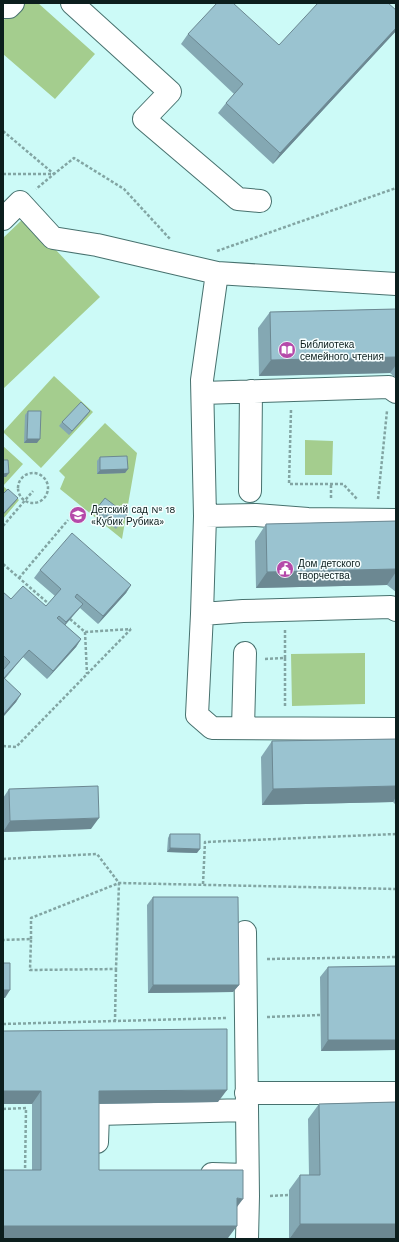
<svg xmlns="http://www.w3.org/2000/svg" width="399" height="1242" font-family="'Work Sans',sans-serif">
  <style>
    .green { fill: #a4cd8e }
    .lines { fill: none; stroke-linecap: round; stroke-linejoin: round }
    .minor-casing { stroke: #47716e; stroke-width: 24 }
    .path { stroke: #82a5a3; stroke-width: 2.5; stroke-dasharray: 3 2; stroke-linecap: butt }
    .minor { stroke: #fff; stroke-width: 22 }
    .wall { fill: #84a8b3 }
    .shaded-wall { fill: #6c8892 }
    .building { fill: #9ac3d0; stroke: #6c8892 }
    .labels { text-anchor: middle; dominant-baseline: central; stroke-width: 3; stroke-linejoin: round; paint-order: stroke }
    .poi-label { font-size: 10px; fill: #0c1e1d; stroke: #f6fefe; text-anchor: start }
  </style>
  <rect width="100%" height="100%" fill="#ccfaf7"/>
  <!-- green -->
  <path class="green" d="M19 3H38L95 54 55 99 3 54V21Z
    M25 217 100 297 3 389V238Z
    M54 376 93 412 41 468 3 432Z
    M105 423 137 453 122 539 60 489 65 477 59 471Z
    M305 440 333 441 332 475H305Z
    M3 446 23 464 3 486 19 500 3 519Z
    M365 653V704L292 706 291 654Z"/>
  <g class="lines">
    <!-- minor casing -->
    <g class="minor-casing">
      <path id="minor" d="M72 3 170 92 144 119 238 199 260 201
        M3 7H9L13 3
        M3 219 20 202 53 238 97 245 217 273
        M203 393 389 387 396 392
        M250 491 251 391
        M205 516 256 515 308 519 396 520
        M396 610 391 607 243 611 202 614 197 715 212 728 396 729
        M202 614 205 516 202 380 217 273 396 284
        M243 728 245 653
        M245 932 248 1196 247 1239
        M246 1093H396
        M97 1142 98 1114 246 1110
        M212 1174 247 1175"/>
    </g>
    <!-- path -->
    <path class="path" d="M3 131 54 174 36 189
      M3 174H54L74 158 124 189 170 239
      M217 251 396 188
      M291 410 289 484H343L357 499
      M18 488a15 15 0 1 1 30 0a15 15 0 1 1-30 0Z
      M331 498V484
      M378 499 387 411
      M3 526 33 491
      M3 564 49 604
      M19 578 68 520
      M70 619 85 632 131 629
      M85 632 87 674
      M285 658V630
      M265 659 285 658V708
      M3 746 16 747 131 629
      M3 859 97 854 119 883 116 969 30 970 31 939 3 940
      M203 884 205 842 396 834
      M31 939V918L119 883 396 889
      M267 959 396 957
      M116 969 115 1021 226 1018
      M267 1017 320 1015
      M3 1024 115 1021
      M3 1109 26 1108 25 1173
      M270 1196 289 1195"/>
    <!-- minor -->
    <use href="#minor" class="minor"/>
  </g>
  <!-- wall -->
  <path class="wall" d="M396 10V31L273 164 218 113 226 103 234 94 181 44 188 34 279 45Z
    M396 309V378L390 373 259 376 258 328 270 312Z
    M28 411 37 443H24L25 415Z
    M90 411 87 415 69 435 59 426 62 422Z
    M100 457 128 469 125 473 97 474V461Z
    M105 498 124 519 116 529 94 512Z
    M396 521V592L387 585 256 588 255 541 266 524Z
    M40 570 131 585 126 593 98 624 80 608 65 625 81 639 76 647 47 679 23 657 4 679 21 694 16 702 3 717V670L4 669 3 668V592L11 599 46 606 55 596 34 578Z
    M396 739V805L393 802 262 805 261 757 272 741Z
    M9 789 91 829 3 832V798Z
    M170 834 197 853 167 852 168 838Z
    M153 897 239 985 233 992 148 993 147 905Z
    M396 966V1050L321 1051 320 977 328 967Z
    M3 1031 218 1102 99 1104V1170L237 1208 228 1238 3 1239V1170H32V1104H3Z
    M396 1102 289 1239V1190L300 1175H309L308 1119 319 1104Z"/>
  <!-- shaded-wall -->
  <path class="shaded-wall" d="M396 28V31L273 164 280 153Z
    M396 357V365L390 373 259 376 271 360Z
    M90 411 87 415 69 435 72 431Z
    M27 439H40L37 443H24Z
    M128 469 125 473 97 474 100 470Z
    M9 473 6 477H3V474Z
    M18 498 15 502 3 515V514Z
    M396 569V572L387 585 256 588 267 572Z
    M131 585 126 593 98 624 103 616Z
    M83 604 77 611 61 630 66 622Z
    M81 639 76 647 47 679 53 671Z
    M29 650 23 657 3 681V680Z
    M21 694 16 702 3 717V715Z
    M396 786V797L393 802 262 805 273 789Z
    M99 818 91 829 3 832 10 821Z
    M170 848 200 849 197 853 167 852Z
    M153 985H239L233 992 148 993Z
    M3 990H10L5 998H3Z
    M328 1040H396V1050L321 1051Z
    M227 1090 218 1102 91 1104 99 1091Z
    M3 1091H41L32 1104H3Z
    M237 1198 243 1199 234 1211Z
    M300 1224H396V1239H289Z
    M3 1226H237L228 1238 3 1239Z"/>
  <!-- building -->
  <path class="building" d="M217 3H233L279 45 318 3H388L396 10V28L280 153 226 103 243 84 188 34Z
    M396 309V357L271 360 270 312Z
    M81 402 90 411 72 431 62 422Z
    M28 411H41L40 439H27Z
    M127 456 128 469 100 470V457Z
    M3 460H8L9 473 3 474Z
    M8 489 18 498 3 514V494Z
    M105 498 127 515 119 525 97 508Z
    M396 521V569L267 572 266 524Z
    M72 533 131 585 103 616 77 594 75 597 83 604 66 622 59 616 57 618 81 639 53 671 29 650 4 678 21 694 3 715V670L10 662 3 655V592L11 599 23 586 46 606 61 589 40 570Z
    M396 739V786L273 789 272 741Z
    M98 786 99 818 10 821 9 789Z
    M170 834H200V849L170 848Z
    M153 897H238L239 985H153Z
    M3 963H10V990H3Z
    M396 966V1040H328V967Z
    M227 1029V1090L99 1091V1170H243V1199L237 1198V1226H3V1170H41V1091H3V1031Z
    M396 1102V1224H300V1175H320L319 1104Z"/>
  <!-- icons -->
  <defs>
    <g id="library-disc" transform="scale(0.9)"><circle r="9.5" fill="#b549a9" stroke="#f6fefe"/><path d="M-6-4Q-3-5.5-.7-3.5V5Q-3 3-6 4ZM6-4Q3-5.5 .7-3.5V5Q3 3 6 4Z" fill="#fff"/></g>
    <g id="school-disc" transform="scale(0.9)"><circle r="9.5" fill="#b549a9" stroke="#f6fefe"/><path d="M0-5L7-2L0 1L-7-2ZM-4 1L0 2.5L4 1V4Q0 6-4 4Z" fill="#fff"/></g>
    <g id="civic-disc" transform="scale(0.9)"><circle r="9.5" fill="#b549a9" stroke="#f6fefe"/><path d="M-.6-6.5H3V-4.5H.6V-3L4-1V1h2V6H-6V1h2V-1L-.6-3ZM-1.2 2.5V6h2.4V2.5Z" fill="#fff"/></g>
  </defs>
  <g fill-rule="evenodd">
    <use href="#library-disc" x="287" y="350"/>
    <use href="#school-disc" x="78" y="515"/>
    <use href="#civic-disc" x="285" y="569"/>
  </g>
  <g class="labels">
    <!-- poi labels -->
    <g class="poi-label">
      <text x="300" y="344">Библиотека<tspan x="300" dy="12">семейного чтения</tspan></text>
      <text x="91" y="509">Детский сад № 18<tspan x="91" dy="12">«Кубик Рубика»</tspan></text>
      <text x="298" y="563">Дом детского<tspan x="298" dy="12">творчества</tspan></text>
    </g>
  </g>
  <!-- border -->
  <rect width="399" height="1242" fill="none" stroke="#0c1e1d" stroke-width="8"/>
</svg>
